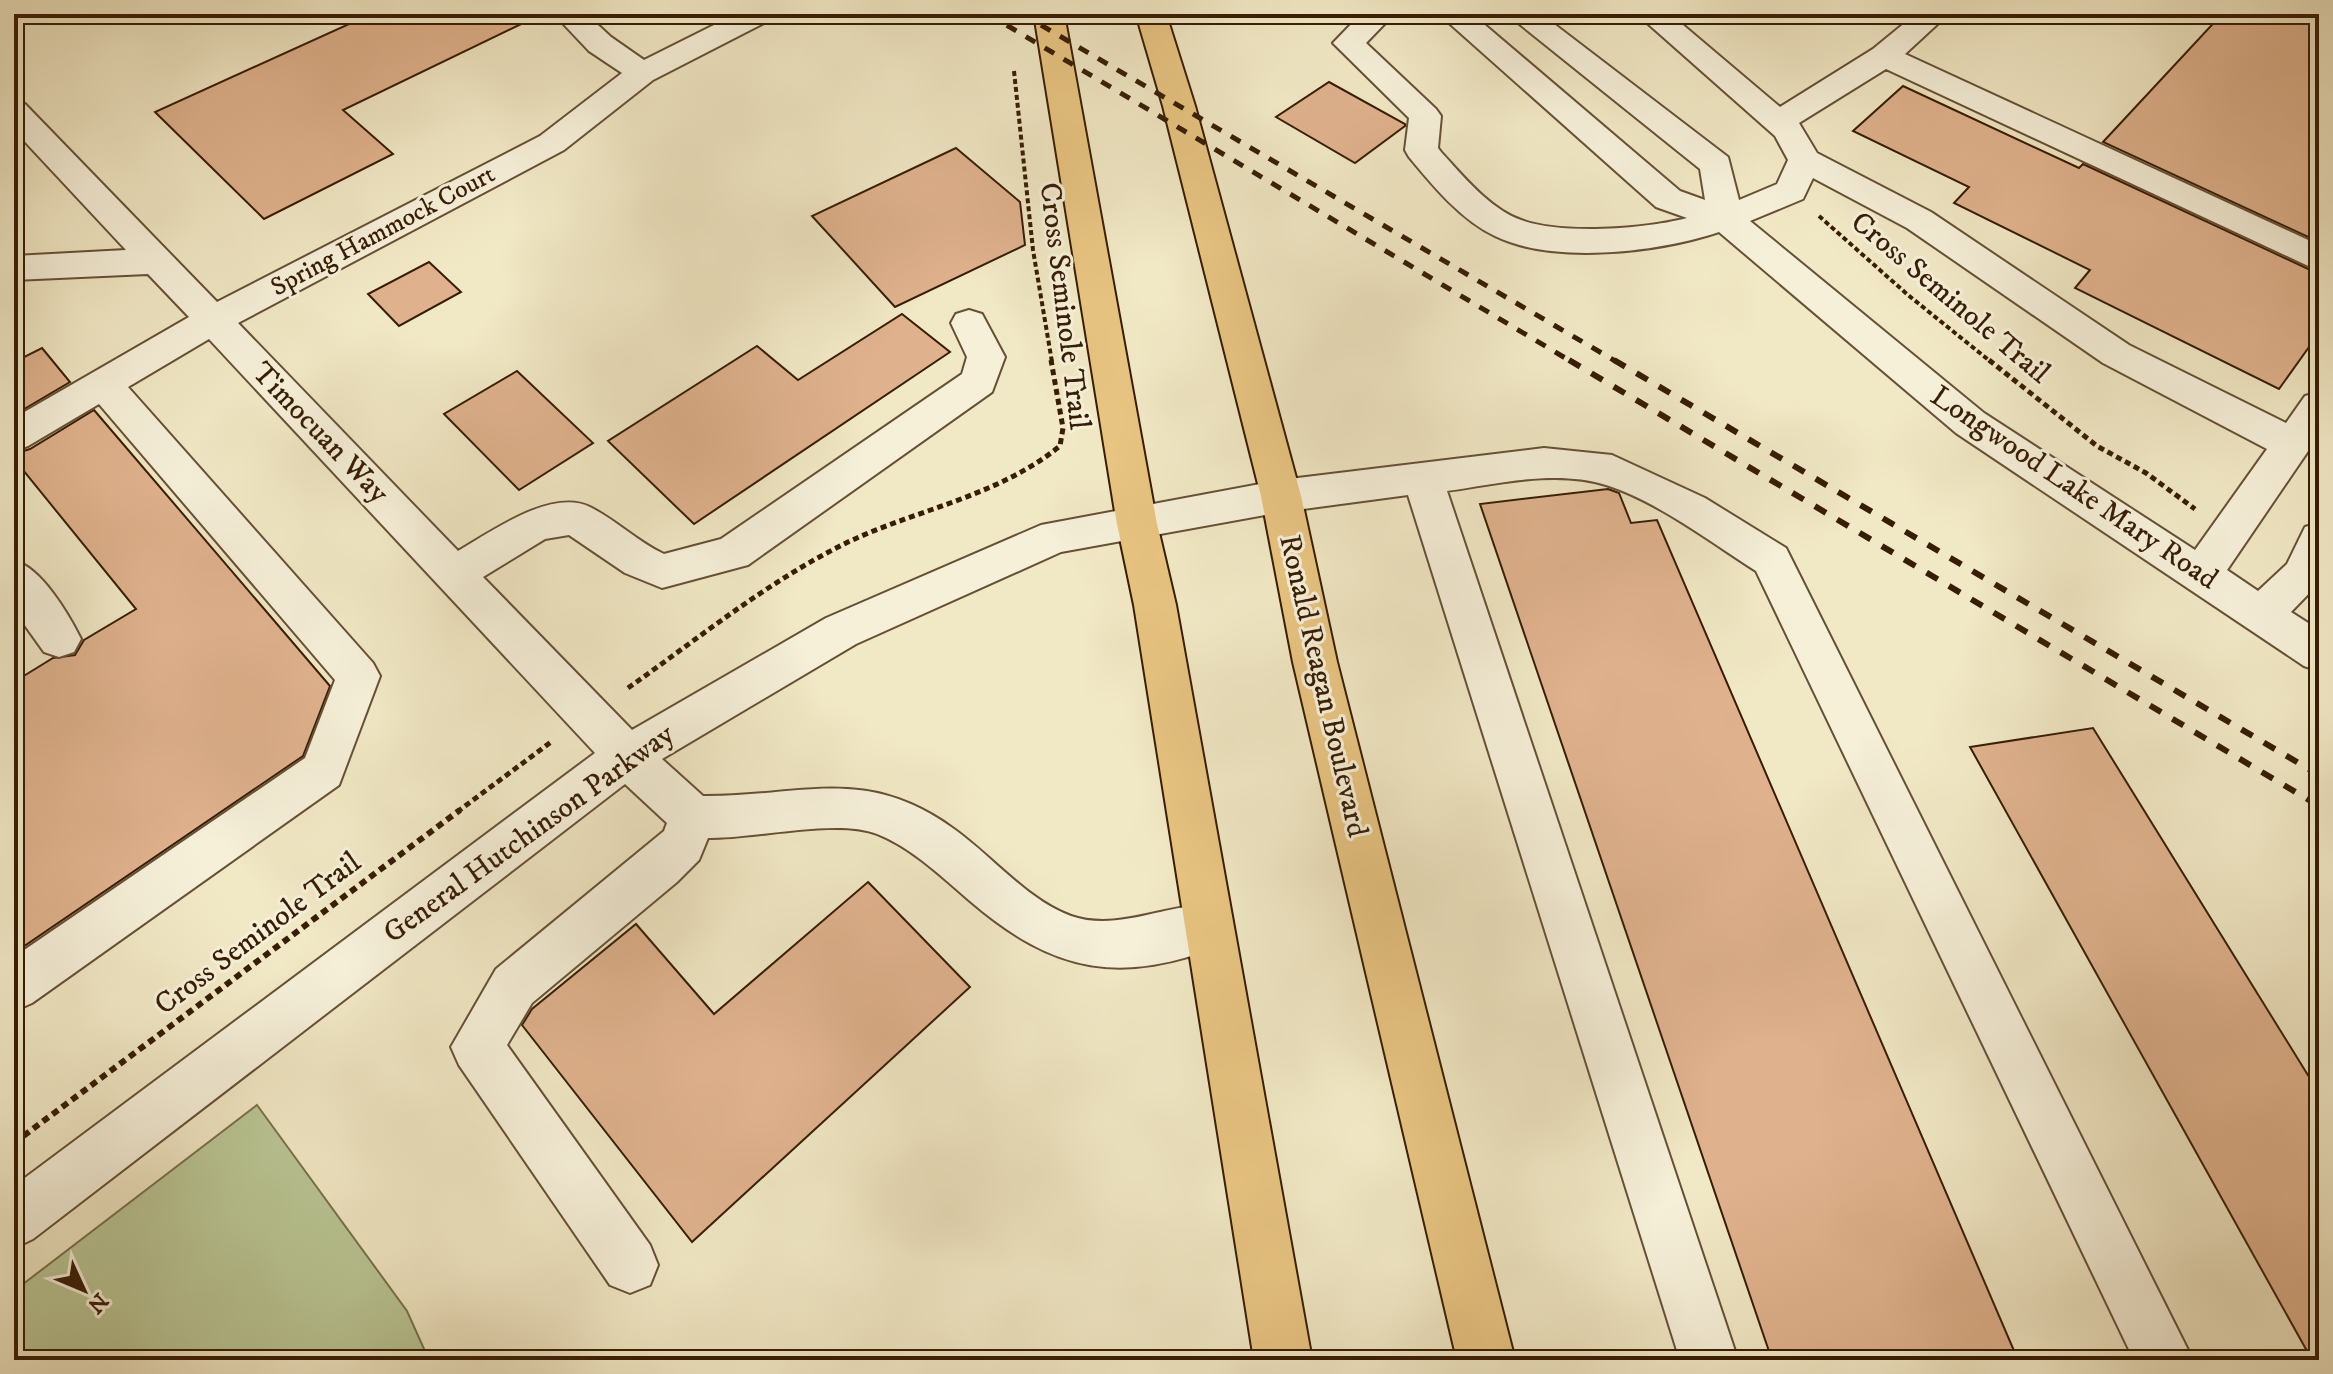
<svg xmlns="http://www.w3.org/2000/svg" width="2333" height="1374" font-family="'IM FELL DW Pica',serif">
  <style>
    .green { fill: #bac695; stroke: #78724d; stroke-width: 2 }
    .building { fill: #dfb28d; stroke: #371d05; stroke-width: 2 }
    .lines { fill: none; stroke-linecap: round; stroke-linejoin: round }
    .minor-casing { stroke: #665035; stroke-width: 4 }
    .major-casing { stroke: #371d05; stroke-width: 4 }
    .path-far2 { stroke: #371d05; stroke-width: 4; stroke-dasharray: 5 3; stroke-linecap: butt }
    .path-far1 { stroke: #371d05; stroke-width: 5; stroke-dasharray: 6 4; stroke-linecap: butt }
    .path { stroke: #371d05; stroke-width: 6; stroke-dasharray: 7 5; stroke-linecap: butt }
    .minor { fill: #f6f0d9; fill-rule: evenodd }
    .major { fill: #e8c482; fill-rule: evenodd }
    .rail-far1 { stroke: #371d05; stroke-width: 5; stroke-dasharray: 11 11; stroke-linecap: butt }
    .rail { stroke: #371d05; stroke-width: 6; stroke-dasharray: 13 13; stroke-linecap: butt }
    .labels { text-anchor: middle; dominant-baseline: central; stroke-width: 6; stroke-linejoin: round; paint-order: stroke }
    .far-street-label { font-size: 26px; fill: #371d05; stroke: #f6f0d9 }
    .street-label { font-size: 30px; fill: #371d05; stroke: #f6f0d9 }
  </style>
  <rect width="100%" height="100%" fill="#f1e8c5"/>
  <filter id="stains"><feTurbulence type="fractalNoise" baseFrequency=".0025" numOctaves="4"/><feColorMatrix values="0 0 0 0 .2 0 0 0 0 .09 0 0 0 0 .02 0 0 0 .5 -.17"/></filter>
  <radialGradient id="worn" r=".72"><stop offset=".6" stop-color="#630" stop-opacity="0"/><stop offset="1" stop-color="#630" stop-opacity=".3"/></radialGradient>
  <!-- green -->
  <path class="green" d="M257 1105 407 1311 429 1360H14V1291Z"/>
  <!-- building -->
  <path class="building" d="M371 14H542L343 110 393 154 264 219 155 112Z
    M2222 14H2319V242L2103 142Z
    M1329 82 1405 124V126L1355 163 1276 117Z
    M1903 86 2079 168 2083 164 2319 274V333L2279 389 2075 288 2090 270 1954 203 1969 187 1853 131Z
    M956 148 1020 202 1025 245 895 307 812 216Z
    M429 262 461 292 399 326 368 294Z
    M902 314 950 352 694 524 608 441 757 346 798 380Z
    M42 348 70 382 14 415V362Z
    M517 371 593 443 519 490 444 414Z
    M94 410 330 686 303 756 14 953V682L53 658 75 655 84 640 136 609 14 459V454L30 449Z
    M1608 489 1619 493 1631 523 1657 520 2018 1360H1772L1480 504Z
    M2093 728 2319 1093V1360H2312L1970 747Z
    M868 882 970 987 692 1242 522 1025 532 1009 636 924 714 1014Z"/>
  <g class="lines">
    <!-- minor casing -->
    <g class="minor-casing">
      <path id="minor" d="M554 14H586L611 37 644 60 736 14H774L770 20 653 80 564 150 238 323 458 551C491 532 551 488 590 507 616 520 638 542 664 554L721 539 962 374 967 357 951 323 956 314 969 310 982 314 1005 357 992 392 748 565 662 588 625 573 569 535 545 539 483 577 632 730 826 618 1041 525 1281 480 1544 448 1612 455 1705 498 1786 548 2193 1360H2134L1756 571C1712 543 1655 500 1606 485 1556 469 1497 484 1447 491L1738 1360H1680L1408 495 1281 512 1061 552 856 644 662 759 703 796C801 797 865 764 954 829 992 856 1027 900 1071 916 1125 935 1183 893 1226 910L1233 927 1226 944C1121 985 1055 974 970 901 941 876 912 848 877 834 837 818 755 839 708 838L699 860 677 882 532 1003 507 1045 650 1245 658 1265 650 1285 630 1293 610 1285 459 1065 451 1047 496 969 664 831 667 823 625 784 33 1239 14 1248V1186L595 753 209 339 128 387 373 663 380 676 339 785 32 1003 14 1011V957L305 758 335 680 99 404 28 446 14 451V418L189 317 148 274 14 280V256L126 250 14 130V101L25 104 217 302 540 136 622 73 589 51Z
        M1361 14H1394L1366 43 1436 109 1441 116 1438 148 1441 152C1463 176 1490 209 1521 220 1561 235 1645 229 1687 218L1656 207 1439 14H1472L1680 191 1705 200 1700 169 1507 14H1541L1728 157 1739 200 1777 184 1788 160 1775 136 1637 14H1670L1780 107 1873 49 1912 17 1910 14H1941L1944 18 1905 54 2319 245V271L1886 69 1799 123 1817 153 1931 212 2129 345 2286 423 2305 396 2319 392V435L2227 570 2258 591 2287 564 2305 527 2319 523V583L2291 612 2319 630V671L2304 666 1956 433 1719 232C1659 252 1554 265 1495 236 1461 220 1433 186 1409 157L1405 150 1409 118 1333 43ZM1813 178 1907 228 2103 363 2267 449 2195 550 1984 413 1750 221 1803 199Z
        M14 560C42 569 68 613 81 639L74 652 59 657 44 652 14 610Z"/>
    </g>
    <!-- major casing -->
    <g class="major-casing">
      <path id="major" d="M1034 14H1064L1157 524 1176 605 1312 1360H1254L1134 605 1117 524Z
        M1136 14H1166L1195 106 1301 496 1337 662 1515 1360H1457L1293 662 1261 496 1163 106Z"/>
    </g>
    <!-- path-far2 -->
    <path class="path-far2" d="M1014 71 1033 250 1052 362
      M1819 216 1908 295 1991 362"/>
    <!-- path-far1 -->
    <path class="path-far1" d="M1989 360 2097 446 2146 473 2195 509
      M628 688C699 638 767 582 846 543 917 509 997 497 1060 446L1063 428 1051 360
      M457 812 551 742"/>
    <!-- path -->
    <path class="path" d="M14 1143 460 810"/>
    <!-- minor -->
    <use href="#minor" class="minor"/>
    <!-- major -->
    <use href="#major" class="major"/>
    <!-- rail-far1 -->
    <path class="rail-far1" d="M988 14 1572 362
      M1022 14 1617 362"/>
    <!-- rail -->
    <path class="rail" d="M1569 360 2319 806
      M1614 360 2319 775"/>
  </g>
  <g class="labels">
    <!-- far-street labels -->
    <g class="far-street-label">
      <text transform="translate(383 231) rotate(-28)">Spring Hammock Court</text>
    </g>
    <!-- street labels -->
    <g class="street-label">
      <text transform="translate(1950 298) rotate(40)">Cross Seminole Trail</text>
      <text transform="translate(1064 306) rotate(83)">Cross Seminole Trail</text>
      <text transform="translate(320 433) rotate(46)">Timocuan Way</text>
      <text transform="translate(2074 488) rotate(34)">Longwood Lake Mary Road</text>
      <text transform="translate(1323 686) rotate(77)">Ronald Reagan Boulevard</text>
      <text transform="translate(529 834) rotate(-36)">General Hutchinson Parkway</text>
      <text transform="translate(258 934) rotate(-37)">Cross Seminole Trail</text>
    </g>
  </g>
  <!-- margin -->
  <rect width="2333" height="1374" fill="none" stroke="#f1e8c5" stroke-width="48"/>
  <rect x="16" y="16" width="2301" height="1342" fill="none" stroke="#371d05" stroke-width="4"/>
  <rect x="24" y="24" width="2285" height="1326" fill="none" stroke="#371d05" stroke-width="2"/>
  <!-- north arrow -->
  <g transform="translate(84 1290) rotate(134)" stroke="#f6f0d9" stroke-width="6" paint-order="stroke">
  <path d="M0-6L14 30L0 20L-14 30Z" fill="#371d05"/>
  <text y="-12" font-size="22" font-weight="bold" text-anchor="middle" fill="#371d05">N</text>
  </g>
  <rect width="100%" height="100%" filter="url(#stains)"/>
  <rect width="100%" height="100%" fill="url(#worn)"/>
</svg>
